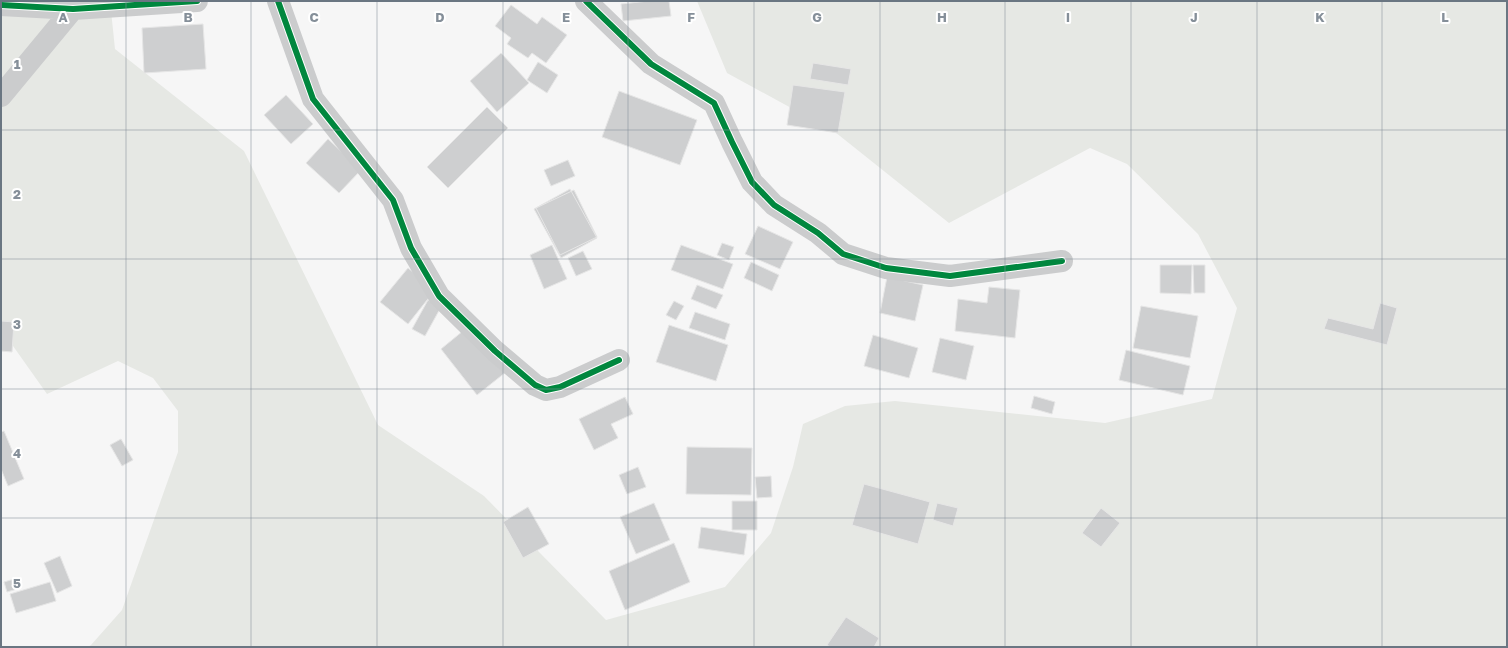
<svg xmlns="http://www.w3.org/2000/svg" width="1508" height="648" font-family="'Golos Text',sans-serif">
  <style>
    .green { fill: #e6e8e4 }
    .building { fill: #cecfd0; stroke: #e6e6e6 }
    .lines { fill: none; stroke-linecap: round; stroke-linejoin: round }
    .minor { stroke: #cbcccd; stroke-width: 22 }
    .cycleway-casing { stroke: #fff; stroke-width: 8 }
    .cycleway { stroke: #00873e; stroke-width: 6 }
    .grid { fill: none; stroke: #858f99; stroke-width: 1; stroke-opacity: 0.55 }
    .grid-label { font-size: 13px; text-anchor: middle; font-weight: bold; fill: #858f99; stroke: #fff; stroke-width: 4; stroke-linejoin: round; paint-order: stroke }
  </style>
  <rect width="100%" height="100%" fill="#f6f6f6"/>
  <!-- green -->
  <path class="green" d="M1 1H110L115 49 244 151 378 425 484 496 606 620 725 587 771 533 793 467 803 424 845 406 895 401 1105 423 1212 399 1237 308 1198 234 1127 164 1090 148 949 223 835 132 727 73 697 1H1507V647H88L91 645 122 610 178 452V411L153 378 118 361 47 394 1 329Z"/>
  <!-- building -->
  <path class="building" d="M649 1H669L671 16 623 21 621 4Z
    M511 5 537 24 542 17 567 35 546 63 532 53 528 58 507 44 511 38 495 26Z
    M203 24 206 69 144 73 142 28Z
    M501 53 529 83 497 112 470 81Z
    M538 62 558 75 547 93 527 80Z
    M813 63 851 69 848 85 810 79Z
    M793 85 845 92 838 133 787 125Z
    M619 91 697 120 680 165 602 137Z
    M286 95 313 124 291 144 264 115Z
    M487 107 508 128 448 188 427 167Z
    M328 139 361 170 339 193 306 163Z
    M568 160 575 176 551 186 544 170Z
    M570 189 597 238 561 258 534 209Z
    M574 190 597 237 560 255 536 208Z
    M758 226 793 242 780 269 745 254Z
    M722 243 734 247 729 260 717 255Z
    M552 245 567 279 544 289 530 255Z
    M681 245 733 264 723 289 671 270Z
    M583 251 592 269 576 276 568 258Z
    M751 262 779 275 772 291 744 278Z
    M1160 265H1192L1191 294 1160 293Z
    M1193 265H1205V293H1194Z
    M408 268 435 290 408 324 380 302Z
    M887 277 923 285 915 321 880 313Z
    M697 285 723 295 716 309 691 299Z
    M989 287 1020 290 1015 338 955 331 958 299 987 303Z
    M428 300 441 307 425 336 412 329Z
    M674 301 684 306 676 320 666 315Z
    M1380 303 1397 308 1387 345 1324 329 1328 318 1373 329Z
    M1141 306 1198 316 1190 358 1133 348Z
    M695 312 730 324 725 340 689 328Z
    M1 321 14 322 12 352 1 351Z
    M669 325 728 345 716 381 656 362Z
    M469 326 506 372 477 395 441 349Z
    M873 335 918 348 909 378 864 366Z
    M940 338 974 346 966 380 932 372Z
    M1126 350 1190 366 1183 395 1119 380Z
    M1034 396 1055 402 1052 414 1031 408Z
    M625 397 633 414 611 424 618 438 594 450 579 419Z
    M4 431 24 479 8 486 1 469V432Z
    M121 439 133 460 122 466 110 445Z
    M687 447 752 448 751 495 686 494Z
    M638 467 646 487 627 494 619 475Z
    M771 476 772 497 757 498 755 477Z
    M864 484 930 502 918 544 852 525Z
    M732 501H757V530H732Z
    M654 503 670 540 636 554 620 517Z
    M937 503 958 508 953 526 933 520Z
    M528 507 549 544 523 558 503 522Z
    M1101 508 1120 523 1101 547 1082 533Z
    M701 527 747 534 744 555 698 548Z
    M674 543 690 582 625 610 609 571Z
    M60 556 72 586 57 593 44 563Z
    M14 579 17 589 7 592 4 582Z
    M50 582 56 601 16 613 10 594Z
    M846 617 879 638 874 647H830L827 645Z"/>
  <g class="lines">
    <!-- minor -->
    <path class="minor" d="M278 1 313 99 393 200 411 248 439 296 495 351 535 385 546 390 560 387 619 360
      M586 1 651 64 714 103 732 142 752 182 774 205 818 233 843 254 886 268 950 276 1062 261
      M1 5 73 9 197 1
      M1 96 73 9 82 1"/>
    <!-- cycleway casing -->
    <g class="cycleway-casing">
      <path id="cycleway" d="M278 1 313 99 393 200 411 248 439 296 495 351 535 385 546 390 560 387 619 360
        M586 1 651 64 714 103 732 142 752 182 774 205 818 233 843 254 886 268 950 276 1062 261
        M1 5 73 9 197 1"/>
    </g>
    <!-- cycleway -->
    <use href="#cycleway" class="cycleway"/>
  </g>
  <!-- grid -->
  <path class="grid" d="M126 1V647M251 1V647M377 1V647M503 1V647M628 1V647M754 1V647M880 1V647M1005 1V647M1131 1V647M1257 1V647M1382 1V647M1 130H1507M1 259H1507M1 389H1507M1 518H1507"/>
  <g class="grid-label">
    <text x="63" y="22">A</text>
    <text x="188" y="22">B</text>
    <text x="314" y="22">C</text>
    <text x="440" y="22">D</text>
    <text x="566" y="22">E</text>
    <text x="691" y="22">F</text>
    <text x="817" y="22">G</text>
    <text x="942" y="22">H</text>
    <text x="1068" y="22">I</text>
    <text x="1194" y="22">J</text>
    <text x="1320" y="22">K</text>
    <text x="1445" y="22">L</text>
    <text x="17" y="69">1</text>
    <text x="17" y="199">2</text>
    <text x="17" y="329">3</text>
    <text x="17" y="458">4</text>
    <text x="17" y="588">5</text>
  </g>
  <!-- border -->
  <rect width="1508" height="648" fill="none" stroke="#6a7682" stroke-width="4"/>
</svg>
